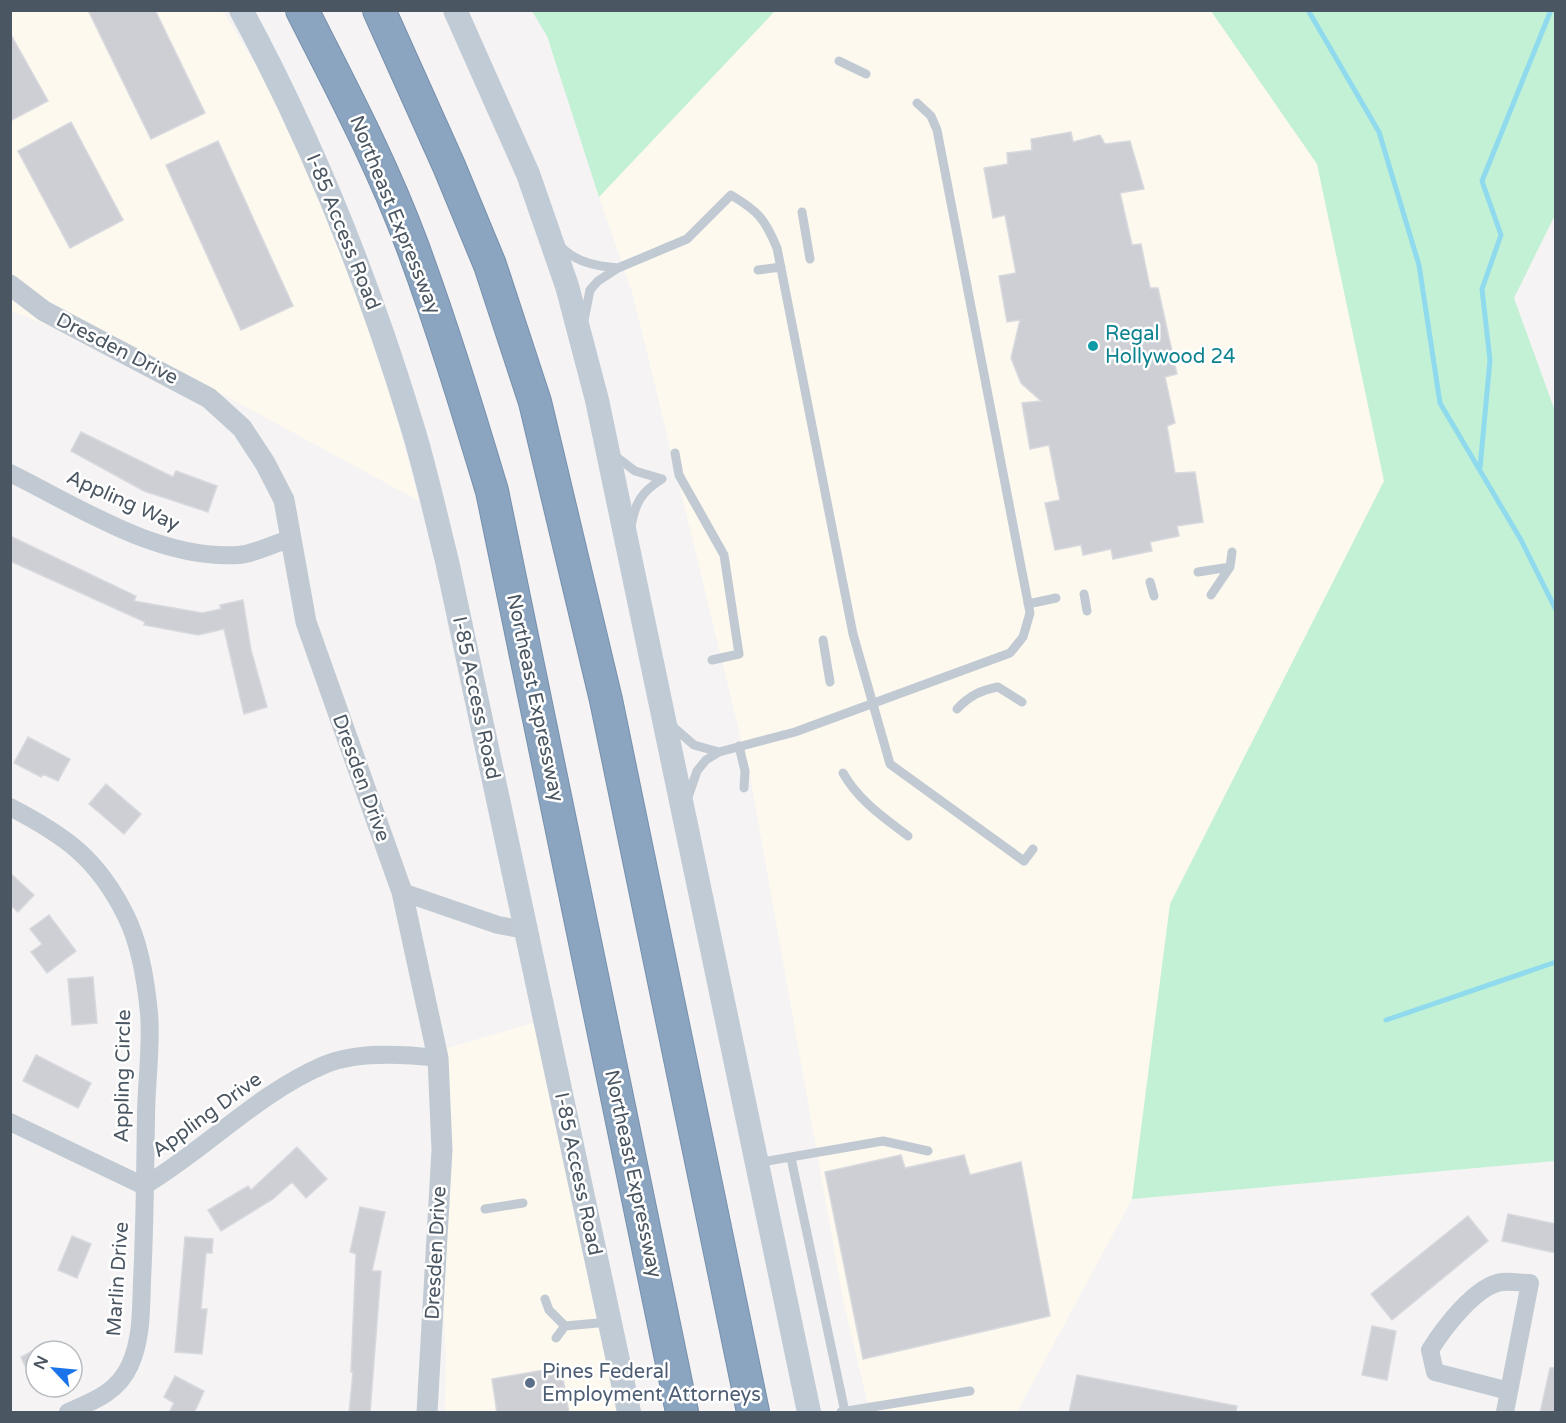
<svg xmlns="http://www.w3.org/2000/svg" width="1566" height="1423" font-family="'Varela Round',sans-serif">
  <style>
    .commercial { fill: #fdf9ef }
    .green { fill: #c3f1d5 }
    .lines { fill: none; stroke-linecap: round; stroke-linejoin: round }
    .stream { stroke: #90daee; stroke-width: 5 }
    .building { fill: #cdcfd5; stroke: #d7d9de; stroke-width: 1.5 }
    .motorway-casing { stroke: #7690ad; stroke-width: 34 }
    .service { stroke: #c1cad2; stroke-width: 9 }
    .minor { stroke: #c1cad2; stroke-width: 18 }
    .tertiary { stroke: #c1cad2; stroke-width: 21 }
    .secondary { stroke: #c1cbd6; stroke-width: 24 }
    .motorway { stroke: #8ba5c1; stroke-width: 32 }
    .culture-dot { fill: #0f9aa8; stroke: #fff; stroke-width: 2 }
    .service-dot { fill: #5c6f8a; stroke: #fff; stroke-width: 2 }
    .labels { text-anchor: middle; dominant-baseline: central; stroke-width: 5; stroke-linejoin: round; paint-order: stroke }
    .street-label { font-size: 20px; fill: #4a5661; stroke: #fff }
    .culture-label { font-size: 20px; fill: #0d838f; stroke: #fff; text-anchor: start }
    .service-label { font-size: 20px; fill: #4e5e75; stroke: #fff; text-anchor: start }
  </style>
  <rect width="100%" height="100%" fill="#f5f3f3"/>
  <!-- commercial -->
  <path class="commercial" d="M775 10 1211 11 1317 164 1384 481 1170 904 1132 1199 1017 1412H870L844 1305 750 776 633 295 599 197Z
    M10 11H223L312 159 343 216 419 501 224 395 11 311Z
    M550 1018 630 1412H445L446 1359 430 1053Z"/>
  <!-- green -->
  <path class="green" d="M532 11H775L599 197 547 36Z
    M1211 11H1555V215L1514 298 1556 414 1555 1161 1132 1199 1170 904 1384 481 1317 164Z"/>
  <g class="lines">
    <!-- stream -->
    <path class="stream" d="M1308 10 1379 132 1419 265 1440 403 1521 540 1556 610
      M1480 468 1490 360 1482 289 1501 235 1482 181 1551 10
      M1386 1020 1556 962"/>
  </g>
  <!-- building -->
  <path class="building" d="M88 10H155L205 113 151 139Z
    M10 33 48 101 10 121Z
    M71 122 123 220 70 248 18 151Z
    M1071 132 1073 142 1100 135 1105 144 1130 141 1144 189 1120 193 1132 245 1141 244 1150 288H1158L1177 374 1165 377 1175 423 1167 426 1175 473 1195 472 1203 522 1177 526 1179 536 1150 542 1152 551 1113 559 1111 549 1083 555 1081 545 1055 550 1045 503 1060 500 1049 445 1030 449 1022 403 1041 401 1021 383 1011 358 1020 320 1007 322 999 276 1016 273 1005 215 993 218 984 168 1008 164 1007 153 1032 150 1031 139Z
    M218 141 293 306 241 330 166 165Z
    M81 432 173 477 176 471 217 486 208 512 144 491 71 451Z
    M10 536 136 596 134 601 202 613 221 609 220 605 243 600 251 650 267 707 244 714 224 629 198 635 144 625 145 622 10 561Z
    M28 737 70 759 58 781 43 774 41 777 14 763Z
    M106 784 141 814 124 834 89 804Z
    M10 873 34 895 18 912 10 905Z
    M49 915 76 951 47 973 31 952 42 944 30 929Z
    M93 977 97 1023 72 1025 68 979Z
    M36 1055 91 1083 78 1108 23 1081Z
    M297 1147 327 1179 306 1198 292 1182 273 1199 221 1231 208 1210 248 1186 251 1190Z
    M901 1155 905 1168 964 1155 970 1175 1021 1162 1050 1316 863 1359 825 1172Z
    M360 1207 385 1212 372 1271H381L370 1413H349L353 1372H351L356 1254 350 1252Z
    M1508 1214 1556 1224V1253L1502 1241Z
    M1468 1216 1488 1241 1392 1320 1371 1294Z
    M72 1236 91 1244 77 1278 58 1270Z
    M185 1237 213 1239 212 1253H206L201 1309H207L202 1354 175 1352Z
    M1372 1326 1396 1331 1387 1380 1362 1375Z
    M36 1349V1389L21 1357Z
    M561 1367 569 1413H497L492 1379Z
    M1550 1368H1556V1413H1540Z
    M1077 1375 1237 1406 1236 1413H1069Z
    M175 1376 204 1391 194 1413H169L174 1403 164 1397Z"/>
  <g class="lines">
    <!-- motorway casing -->
    <g class="motorway-casing">
      <path id="motorway" d="M302 10C341 87 382 164 412 245 442 326 467 408 492 491L682 1412
        M379 10 449 166 490 265 535 402 606 700 753 1412"/>
    </g>
    <!-- service -->
    <path class="service" d="M839 61 866 74
      M802 212 810 259
      M561 247C577 263 597 266 618 268
      M758 270 781 267
      M584 320 590 290 598 281 618 268 687 239 731 195C758 211 765 219 777 248L853 634 890 764 1024 861 1033 849
      M675 453 679 475 724 555 739 654 712 660
      M614 455 635 471 662 479
      M631 527C635 503 641 492 662 479
      M1198 572 1230 567
      M1150 582 1154 596
      M1084 594 1087 611
      M1211 595 1230 567 1232 552
      M1028 604 1056 598
      M823 640 830 682
      M957 709C969 696 981 690 998 687L1022 702
      M672 726 694 745 719 752
      M739 746 745 771 744 788
      M843 773C859 801 883 817 908 836
      M687 800 697 771 706 760 719 752 795 732 1010 653 1023 637 1030 613 937 130 931 116 917 103
      M791 1158 845 1412
      M756 1163 883 1141 928 1151
      M485 1209 523 1203
      M545 1299 549 1310 565 1326 609 1322
      M556 1338 565 1326
      M841 1412 970 1391"/>
    <!-- minor -->
    <path class="minor" d="M10 473C79 507 158 560 238 555 255 554 274 543 291 539
      M10 807C66 836 98 859 126 916 140 944 146 982 149 1013 152 1047 146 1083 146 1117 145 1172 145 1226 142 1280 141 1309 142 1338 130 1365 118 1392 94 1401 68 1412
      M402 892 498 925 526 930
      M10 1122 144 1186C206 1149 258 1093 324 1065 357 1051 403 1054 438 1058
      M1505 1412 1530 1283C1521 1283 1511 1281 1502 1282 1476 1285 1443 1329 1430 1350L1435 1372 1509 1391"/>
    <!-- tertiary -->
    <path class="tertiary" d="M10 285 44 311 209 398 242 428 265 463 284 500 306 622 402 892 438 1058 442 1150 427 1412"/>
    <!-- secondary -->
    <path class="secondary" d="M241 10C312 141 367 278 410 419 425 466 435 514 447 561L629 1412
      M455 10 528 174 567 286 597 400 809 1412"/>
    <!-- motorway -->
    <use href="#motorway" class="motorway"/>
  </g>
  <!-- markers -->
  <circle class="culture-dot" cx="1093" cy="346" r="6"/>
  <circle class="service-dot" cx="530" cy="1383" r="6"/>
  <g class="labels">
    <!-- street labels -->
    <g class="street-label">
      <text transform="translate(395 215) rotate(68)">Northeast Expressway</text>
      <text transform="translate(343 232) rotate(68)">I-85 Access Road</text>
      <text transform="translate(117 349) rotate(27)">Dresden Drive</text>
      <text transform="translate(123 501) rotate(24)">Appling Way</text>
      <text transform="translate(476 698) rotate(78)">I-85 Access Road</text>
      <text transform="translate(535 698) rotate(78)">Northeast Expressway</text>
      <text transform="translate(361 778) rotate(70)">Dresden Drive</text>
      <text transform="translate(123 1076) rotate(-89)">Appling Circle</text>
      <text transform="translate(207 1115) rotate(-36)">Appling Drive</text>
      <text transform="translate(578 1174) rotate(78)">I-85 Access Road</text>
      <text transform="translate(633 1174) rotate(78)">Northeast Expressway</text>
      <text transform="translate(436 1253) rotate(-87)">Dresden Drive</text>
      <text transform="translate(118 1279) rotate(-86)">Marlin Drive</text>
    </g>
    <!-- culture labels -->
    <g class="culture-label">
      <text x="1105" y="334">Regal<tspan x="1105" dy="23">Hollywood 24</tspan></text>
    </g>
    <!-- service labels -->
    <g class="service-label">
      <text x="542" y="1372">Pines Federal<tspan x="542" dy="23">Employment Attorneys</tspan></text>
    </g>
  </g>
  <!-- border -->
  <rect width="1566" height="1423" fill="none" stroke="#4a5661" stroke-width="24"/>
  <!-- north arrow -->
  <g transform="translate(54 1369) rotate(296)"><circle r="28" fill="#ffffff" stroke="#b7bbc0" stroke-width="1.5"/>
  <path d="M0-4.5L10 22L0 15L-10 22Z" fill="#1a73e8"/>
  <text y="-9" font-size="16" font-weight="bold" text-anchor="middle" fill="#4a5661">N</text>
  </g>
</svg>
